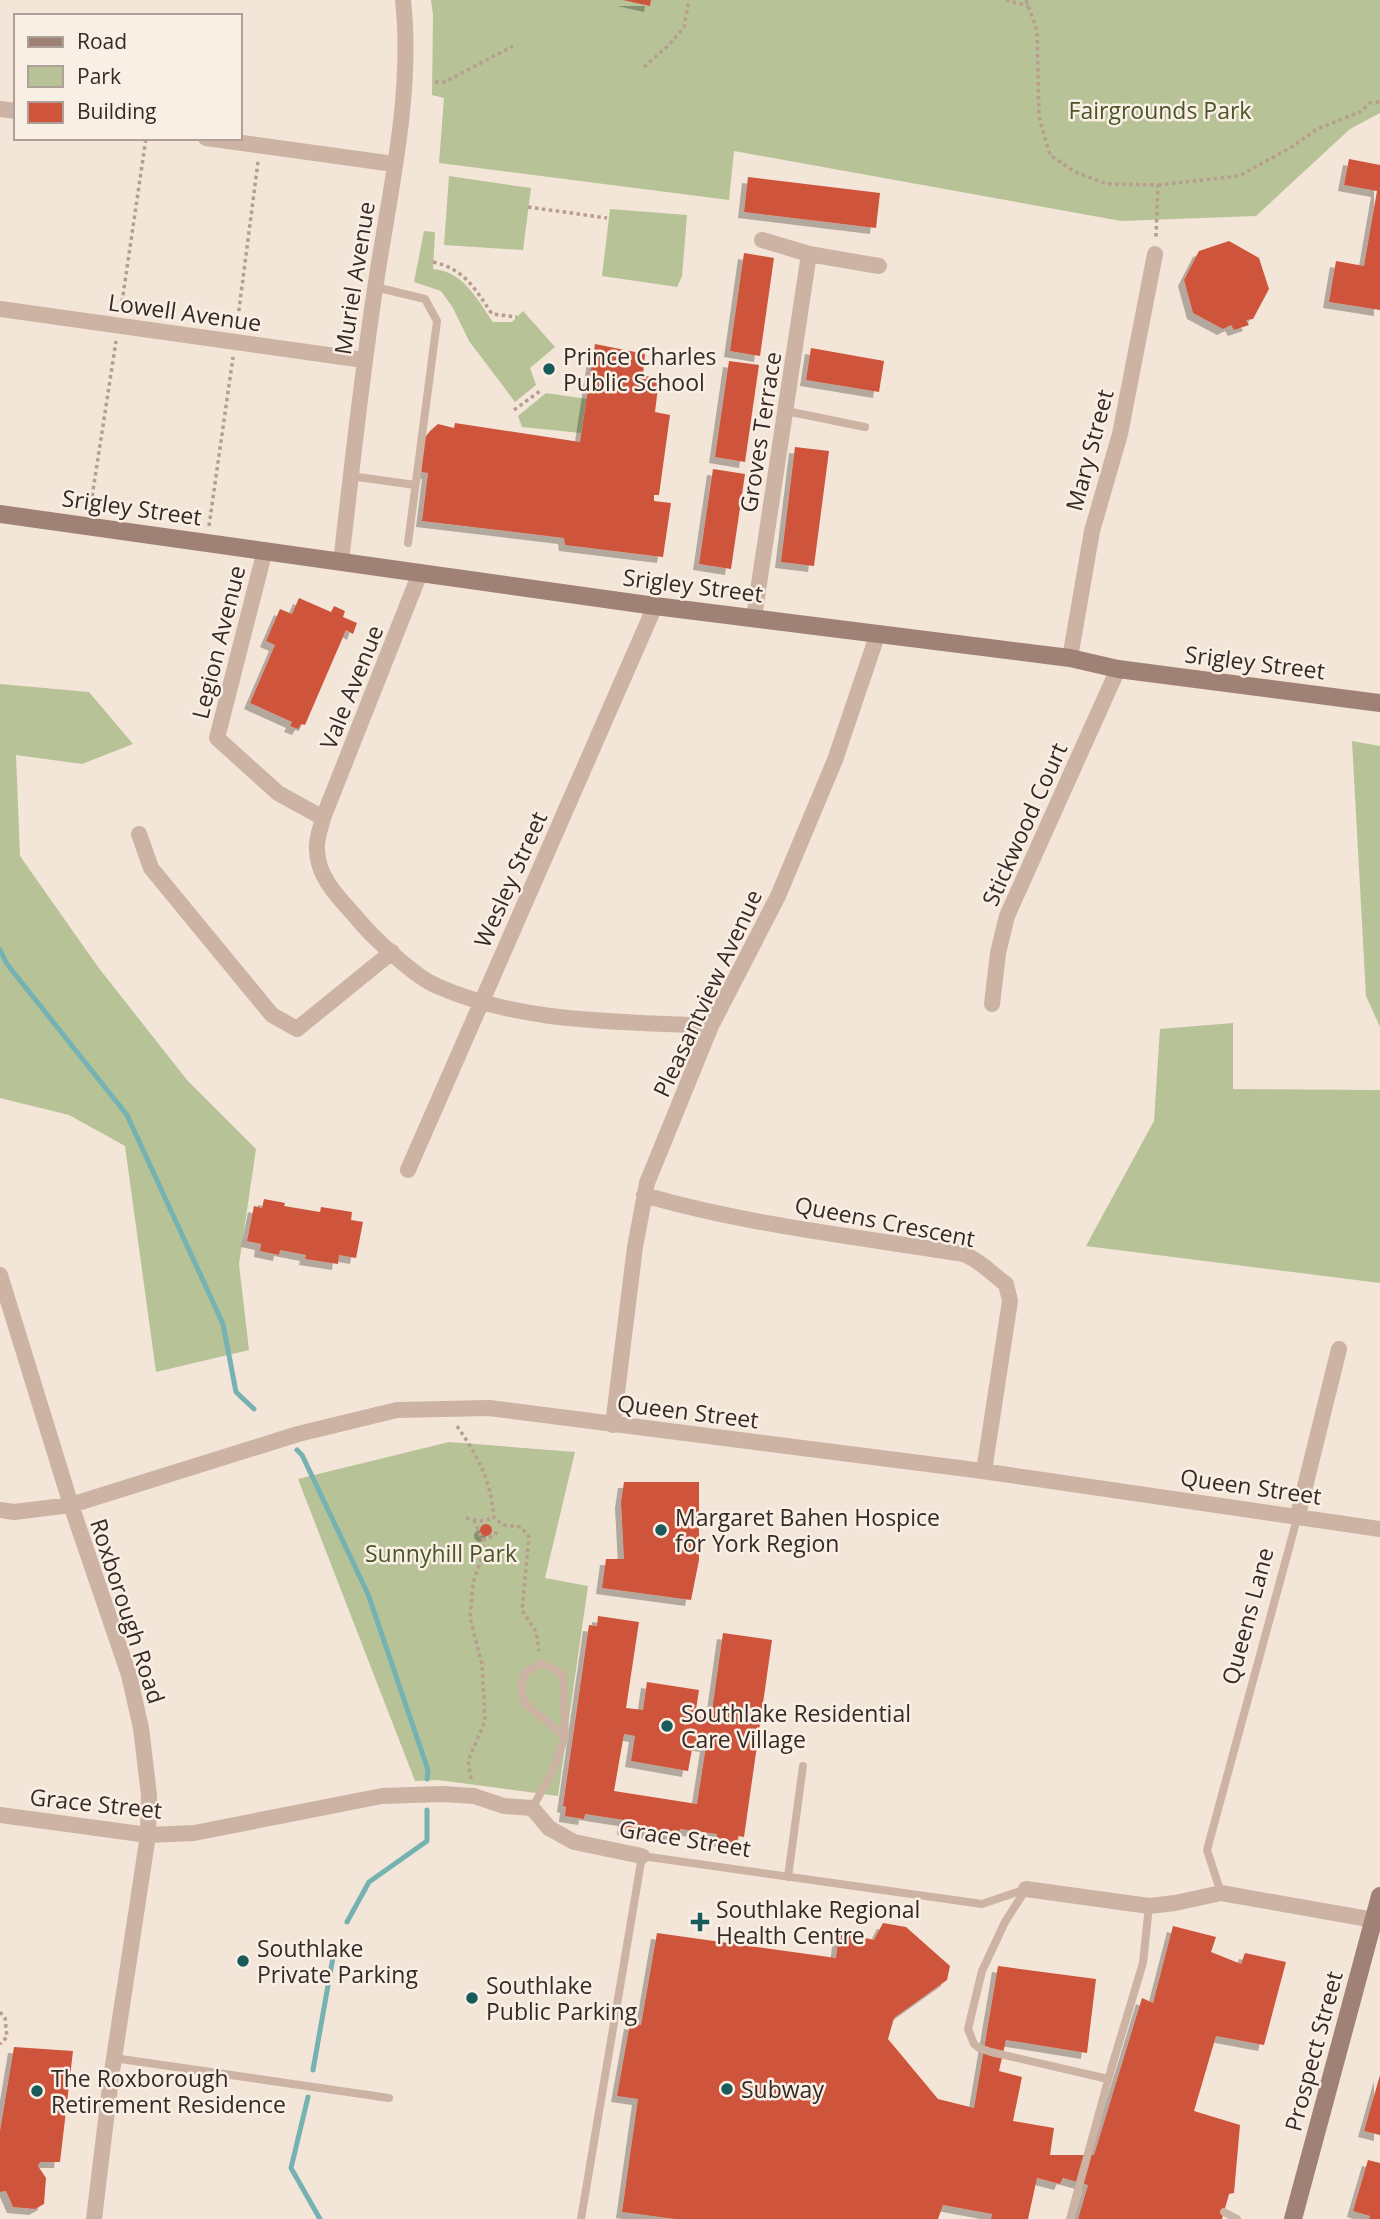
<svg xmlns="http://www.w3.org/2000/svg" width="1380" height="2219" font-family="'Open Sans',sans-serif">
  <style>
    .green { fill: #b7c397 }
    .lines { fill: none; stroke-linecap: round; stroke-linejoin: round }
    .stream { stroke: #75b2b1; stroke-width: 5 }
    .building { fill: #ce553b; fill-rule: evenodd; filter: url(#shadow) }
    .path { stroke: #b79d8e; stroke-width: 3.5; stroke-dasharray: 3.5 3.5; stroke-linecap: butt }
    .lane { stroke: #ccb3a3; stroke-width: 8 }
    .street { stroke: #ccb3a3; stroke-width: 16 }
    .secondary { stroke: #9f8275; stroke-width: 18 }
    .poi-dot { fill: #195a5a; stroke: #faefe5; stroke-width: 2.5 }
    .labels { text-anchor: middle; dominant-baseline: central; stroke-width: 5; stroke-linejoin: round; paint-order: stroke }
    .park-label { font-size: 23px; fill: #485628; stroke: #faefe5 }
    .street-label { font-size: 23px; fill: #362a26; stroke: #faefe5 }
    .poi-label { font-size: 23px; fill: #362a26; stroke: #faefe5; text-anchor: start }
  </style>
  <defs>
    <filter id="shadow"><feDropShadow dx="-6" dy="6" stdDeviation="0" flood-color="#0004"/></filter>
  </defs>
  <rect width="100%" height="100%" fill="#f3e5d8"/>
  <!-- green -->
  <path class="green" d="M431 0H1380V113L1350 129 1256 216 1121 221 734 151 729 200 439 163 444 98 432 95 433 15Z
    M449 176 531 188 523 250 444 245Z
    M610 209 687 215 682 276 677 287 602 276Z
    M424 231 435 232 433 269C463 271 477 299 493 322H512L523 311 555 347 530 368 536 385 515 402 469 341 453 308 441 291 414 282Z
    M546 393 587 399 581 433 522 427 518 416Z
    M0 684 89 692 133 744 82 764 16 755 20 856 98 967 187 1080 256 1149 239 1264 249 1350 156 1372 125 1146 69 1115 0 1098Z
    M1352 741 1380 746V1027L1366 996Z
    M1233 1023V1089L1380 1090V1283L1086 1246 1154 1121 1160 1029Z
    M449 1442 575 1452 545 1578 588 1586 558 1796 438 1780 415 1781 298 1479Z"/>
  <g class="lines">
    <!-- stream -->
    <path class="stream" d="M0 950 7 964 127 1115 223 1324 236 1392 254 1409
      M297 1450 302 1455 368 1594 428 1770 427 1779
      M347 1922 369 1882 427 1841V1810
      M313 2070 335 1946
      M308 2097 291 2168 320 2219"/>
  </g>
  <!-- building -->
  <path class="building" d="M623 0H651L650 6Z
    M1349 159 1380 165V310L1329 302 1336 261 1364 266 1377 191 1344 185Z
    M748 177 880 193 876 228 744 212Z
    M1229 241 1259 258 1269 289 1253 319 1246 320 1249 325 1234 330 1231 325 1223 329 1193 313 1184 280 1199 251Z
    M744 253 774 258 760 356 730 351Z
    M595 344 645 354 643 375 659 379 655 412 670 415 659 495H654V501L671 503 663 557 565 545 564 538 422 521 428 473 421 472 425 438 430 431 438 424 454 428 455 423 580 442Z
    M811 348 884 361 879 392 806 380Z
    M729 361 759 365 745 462 715 457Z
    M795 447 829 451 814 566 781 562Z
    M713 469 745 474 731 569 699 564Z
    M299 598 331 612 334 606 345 611 343 617 357 623 353 634 346 630 305 725 301 724 298 729 290 726 292 722 250 703 275 645 266 641 280 609 292 614Z
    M264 1199 285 1203 284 1206 320 1212 321 1207 352 1212 351 1220 363 1222 356 1258 339 1255 338 1264 305 1259 306 1255 280 1250 279 1255 260 1251 261 1244 247 1241 254 1206 262 1208Z
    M624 1482H699V1560L691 1600 602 1588 606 1559H624L621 1502Z
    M480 1530a6 6 0 1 1 12 0a6 6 0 1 1-12 0Z
    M598 1616 639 1622 626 1708 643 1710 647 1682 699 1690 695 1716 711 1718 723 1633 772 1640 744 1837 738 1836 737 1844 716 1840 717 1834 680 1829 679 1837 623 1829 624 1820 585 1814 584 1819 565 1816 566 1807 563 1806 589 1625 597 1626ZM624 1734 635 1736 631 1761 688 1771 693 1744 706 1746 697 1804 614 1791Z
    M883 1923 906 1927 950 1966 947 1980 894 2018 888 2039 938 2099 974 2108 998 1966 1096 1979 1087 2053 1006 2040 999 2071 1022 2077 1013 2121 1054 2128 1050 2155H1094L1142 1998 1153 2003 1173 1926 1216 1937 1211 1952 1241 1964 1245 1953 1286 1962 1264 2045 1216 2036 1194 2111 1240 2125 1234 2193 1229 2194 1222 2219H1078L1088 2185 1063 2178 1060 2184 1037 2178 1028 2219H991L992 2214 943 2205 938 2219H675L622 2212 638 2099 617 2096 630 2023 641 2025 657 1933 836 1958 839 1932 874 1940Z
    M14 2047 73 2051 60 2162H40L38 2166 46 2178 44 2204 35 2209 13 2207 6 2191 0 2192V2131Z
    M1380 2075V2135L1364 2131Z
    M1368 2160 1380 2163V2219H1369L1370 2216 1353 2211Z"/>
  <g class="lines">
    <!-- path -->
    <path class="path" d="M1006 0 1028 6
      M1026 0 1037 30 1039 117 1050 155 1075 172 1107 184 1158 185 1156 237
      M644 67 668 46 684 27 689 0
      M435 82H445L513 46
      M1158 185 1239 176 1290 148 1317 129 1360 112 1370 103 1380 102
      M528 207 607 218
      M433 262C465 269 475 289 492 314L517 317
      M121 309 146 138
      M237 325 258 162
      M514 410 540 391
      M90 510 116 341
      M209 526 233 357
      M457 1426C478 1457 491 1480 494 1518L504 1525 521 1527 529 1537 522 1610 536 1632 539 1651
      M466 1518 481 1521 494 1518
      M474 1520 481 1537 484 1540 496 1534 495 1528
      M471 1779 468 1761 485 1721 482 1664 470 1618 473 1583 482 1557 483 1537
      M0 2012 5 2018 7 2037 0 2044"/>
    <!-- lane -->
    <path class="lane" d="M375 287 425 299 437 321 408 543
      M786 411 865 427
      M351 476 415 485
      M532 1808 551 1775 565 1737 563 1674 541 1663 525 1673 521 1687 524 1702 565 1737
      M788 1877 803 1766
      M1026 1889 1005 1922 982 1971 968 2029 974 2044 979 2048 991 2052 1108 2079
      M1221 1893 1207 1850 1298 1515
      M114 2058 389 2098
      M1224 2212 1237 2219
      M581 2219 642 1856 982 1904 1026 1889
      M1070 2219 1112 2066 1143 1963 1149 1906"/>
    <!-- street -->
    <path class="street" d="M0 109 16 111
      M206 138 394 164
      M762 240 809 254 879 266
      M0 309 364 360
      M265 550 217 738 278 793 323 818
      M341 562C352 467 362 371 377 276 391 185 413 92 403 0
      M420 573 323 818C321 827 316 839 317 849 317 877 339 898 356 917 371 936 415 977 437 986 522 1024 620 1021 711 1026
      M754 617 809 254
      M1070 658 1092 531 1120 434 1155 254
      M139 834 151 868 272 1015 297 1029 392 952
      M992 1004 998 953 1007 916 1118 669
      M408 1170 655 606
      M644 1195C748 1225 857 1237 964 1254 984 1263 989 1272 1006 1284L1010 1301 984 1471
      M0 1275 71 1505 129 1675 141 1728 149 1795 148 1835 111 2078 94 2219
      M613 1425 635 1247 647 1183 711 1026 778 896 835 760 878 633
      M0 1510 14 1512 71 1505 298 1434 397 1410 489 1408 975 1470 1380 1529
      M1298 1515 1339 1349
      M0 1815 148 1835 194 1833 382 1796 442 1794 474 1796 504 1806 532 1808 549 1828 574 1842 642 1856
      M1026 1889 1149 1906 1175 1903 1221 1893 1374 1920"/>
    <!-- secondary -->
    <path class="secondary" d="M0 514 655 606 1070 658 1118 669 1380 703
      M1293 2219 1380 1896"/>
  </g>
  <!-- markers -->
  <g class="poi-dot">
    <circle cx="549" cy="369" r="7"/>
    <circle cx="661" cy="1530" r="7"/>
    <circle cx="667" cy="1726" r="7"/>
    <path d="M696.5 1911.5h7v7h7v7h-7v7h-7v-7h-7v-7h7z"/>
    <circle cx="243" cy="1961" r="7"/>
    <circle cx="472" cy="1998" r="7"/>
    <circle cx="727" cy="2089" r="7"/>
    <circle cx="37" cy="2091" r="7"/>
  </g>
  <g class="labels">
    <!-- park labels -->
    <g class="park-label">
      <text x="1160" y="110">Fairgrounds Park</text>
      <text x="441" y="1553">Sunnyhill Park</text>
    </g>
    <!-- street labels -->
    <g class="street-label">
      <text transform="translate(354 278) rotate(-81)">Muriel Avenue</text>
      <text transform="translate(185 312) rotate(8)">Lowell Avenue</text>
      <text transform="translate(760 432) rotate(-81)">Groves Terrace</text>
      <text transform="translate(1089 450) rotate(-75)">Mary Street</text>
      <text transform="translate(132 507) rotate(8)">Srigley Street</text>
      <text transform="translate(693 585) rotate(7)">Srigley Street</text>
      <text transform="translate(218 642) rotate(-76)">Legion Avenue</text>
      <text transform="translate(1255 662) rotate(7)">Srigley Street</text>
      <text transform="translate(351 687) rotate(-68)">Vale Avenue</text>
      <text transform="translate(1024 824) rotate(-66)">Stickwood Court</text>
      <text transform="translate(510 879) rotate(-66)">Wesley Street</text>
      <text transform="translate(707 993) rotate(-65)">Pleasantview Avenue</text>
      <text transform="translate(885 1221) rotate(11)">Queens Crescent</text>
      <text transform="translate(688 1411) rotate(7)">Queen Street</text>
      <text transform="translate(1251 1486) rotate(8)">Queen Street</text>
      <text transform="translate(128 1611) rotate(72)">Roxborough Road</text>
      <text transform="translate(1247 1616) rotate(-75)">Queens Lane</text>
      <text transform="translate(96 1803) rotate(6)">Grace Street</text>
      <text transform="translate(685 1838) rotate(9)">Grace Street</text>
      <text transform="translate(1313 2051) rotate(-75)">Prospect Street</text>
    </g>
    <!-- poi labels -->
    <g class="poi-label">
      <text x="563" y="356">Prince Charles<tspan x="563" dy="26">Public School</tspan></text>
      <text x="675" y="1517">Margaret Bahen Hospice<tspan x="675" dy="26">for York Region</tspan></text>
      <text x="681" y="1713">Southlake Residential<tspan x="681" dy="26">Care Village</tspan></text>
      <text x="716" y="1909">Southlake Regional<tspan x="716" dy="26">Health Centre</tspan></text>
      <text x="257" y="1948">Southlake<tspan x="257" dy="26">Private Parking</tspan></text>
      <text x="486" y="1985">Southlake<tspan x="486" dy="26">Public Parking</tspan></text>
      <text x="51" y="2078">The Roxborough<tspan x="51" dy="26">Retirement Residence</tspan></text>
      <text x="741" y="2089">Subway</text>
    </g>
  </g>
  <!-- legend -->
  <rect x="14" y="14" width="228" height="126" fill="#faefe5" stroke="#aca099" stroke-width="2"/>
  <rect x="28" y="37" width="35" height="10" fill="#9f8275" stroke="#aca099" stroke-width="2"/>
  <text x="77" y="49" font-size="21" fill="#362a26">Road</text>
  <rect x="28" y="66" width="35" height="21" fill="#b7c397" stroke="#aca099" stroke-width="2"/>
  <text x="77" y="84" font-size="21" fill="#362a26">Park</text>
  <rect x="28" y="102" width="35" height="21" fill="#ce553b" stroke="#aca099" stroke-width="2"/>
  <text x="77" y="119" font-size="21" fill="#362a26">Building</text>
</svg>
